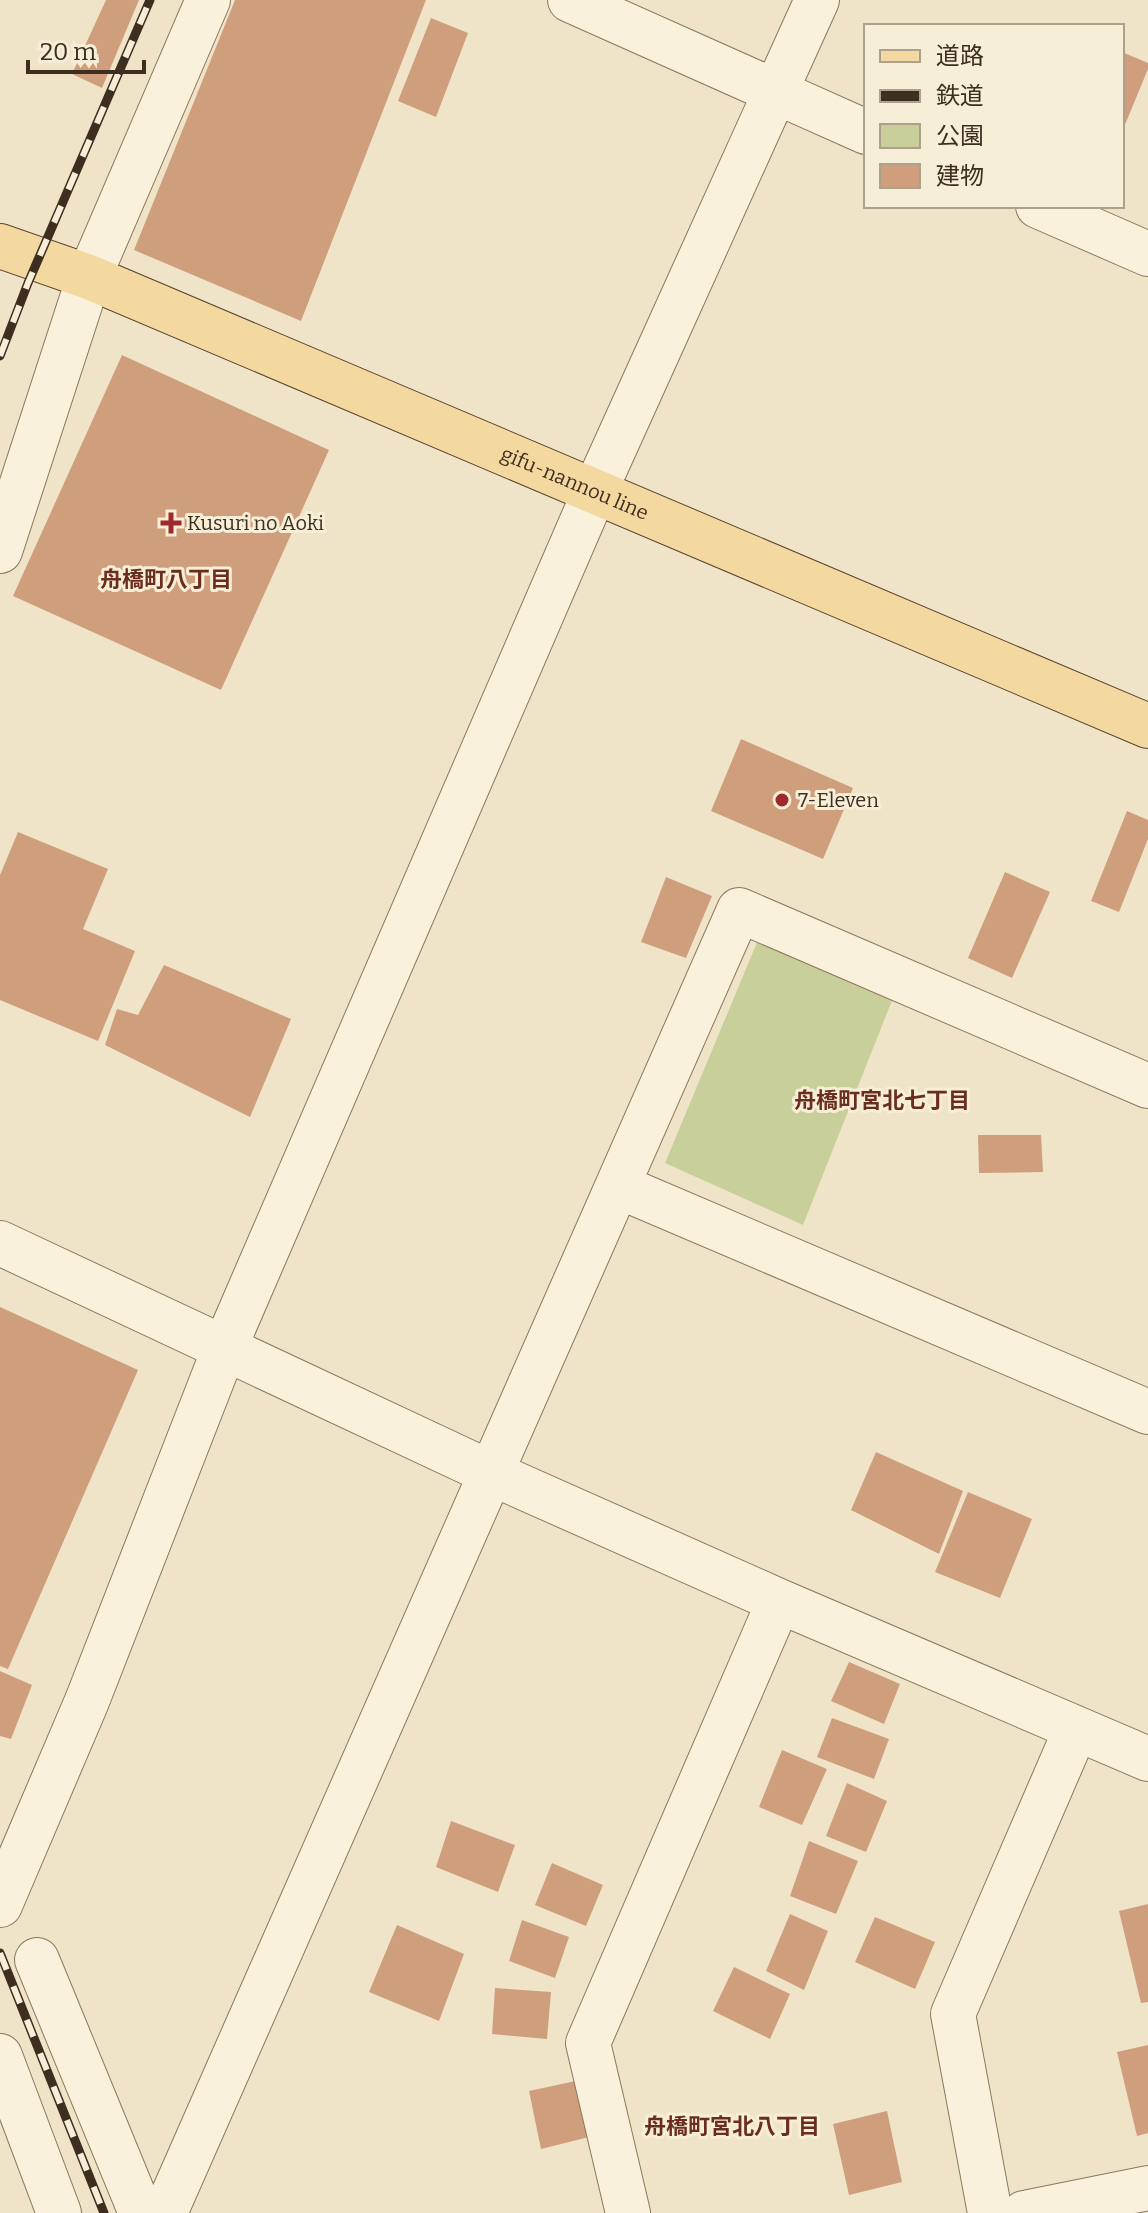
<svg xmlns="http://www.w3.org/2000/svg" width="1148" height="2213" font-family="Bitter,'Noto Sans JP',serif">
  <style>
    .green { fill: #c9cf9b }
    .building { fill: #cf9f7d }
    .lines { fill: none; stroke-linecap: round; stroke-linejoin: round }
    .minor-casing { stroke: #8d765c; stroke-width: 46 }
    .major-casing { stroke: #5b4430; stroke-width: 46 }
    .minor { stroke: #faf1dc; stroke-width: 44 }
    .major { stroke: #f3d9a0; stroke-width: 44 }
    .rail-casing { stroke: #3d2e20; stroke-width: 9 }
    .rail { stroke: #f7eed8; stroke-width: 6; stroke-dasharray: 18; stroke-linecap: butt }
    .poi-dot { fill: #9e2a2b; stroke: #f7eed8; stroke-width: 3 }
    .labels { text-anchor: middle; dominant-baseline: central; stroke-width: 6; stroke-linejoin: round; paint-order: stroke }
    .street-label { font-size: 20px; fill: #3d2e20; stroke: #f7eed8 }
    .poi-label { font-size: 20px; fill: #3d2e20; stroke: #f7eed8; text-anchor: start }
    .neighbourhood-label { font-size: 22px; font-weight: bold; fill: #6b2e1e; stroke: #f7eed8 }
  </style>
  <rect width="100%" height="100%" fill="#f0e4c8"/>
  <!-- green -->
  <path class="green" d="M758 940 893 998 803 1225 665 1163Z"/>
  <!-- building -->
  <path class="building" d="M106 0H139L102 88 72 74Z
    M235 0H426L301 321 134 250Z
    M431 18 468 33 436 117 398 101Z
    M1122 52 1148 63V69L1122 132Z
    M122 355 329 450 221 690 13 596Z
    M741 739 853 788 823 859 711 811Z
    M1127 811 1148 820V839L1119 912 1091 901Z
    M18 832 108 869 83 929 135 951 98 1041 0 1000V875Z
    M1005 872 1050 892 1012 978 968 958Z
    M666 877 712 896 686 958 641 942Z
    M164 965 291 1019 250 1117 105 1045 117 1009 138 1015Z
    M978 1135H1041L1043 1172 979 1173Z
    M0 1307 138 1370 8 1669 0 1666Z
    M876 1452 963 1491 939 1554 851 1510Z
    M968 1492 1032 1519 1000 1598 935 1572Z
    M849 1662 900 1684 884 1724 831 1701Z
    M0 1671 32 1685 11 1739 0 1736Z
    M832 1718 889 1739 874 1779 817 1757Z
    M782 1750 827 1769 802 1825 759 1807Z
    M847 1783 887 1801 866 1852 826 1836Z
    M451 1821 515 1845 498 1892 436 1867Z
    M809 1841 858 1861 836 1914 790 1896Z
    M552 1863 603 1885 586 1926 535 1905Z
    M1148 1904V2002L1141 2003 1119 1911Z
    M790 1914 828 1931 804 1990 766 1971Z
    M875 1917 935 1942 915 1989 855 1962Z
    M522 1920 569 1937 555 1978 509 1961Z
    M397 1925 464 1954 439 2021 369 1992Z
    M734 1967 790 1994 770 2039 713 2011Z
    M495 1988 551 1992 547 2039 492 2034Z
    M1148 2045V2133L1137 2136 1117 2052Z
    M580 2080 593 2136 541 2149 529 2091Z
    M887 2111 902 2182 849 2195 833 2124Z"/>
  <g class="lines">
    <!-- minor casing -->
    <g class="minor-casing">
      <path id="minor" d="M570 0 866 132
        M1038 206 1148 254
        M0 551 89 277 208 0
        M618 1186 1148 1412
        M0 1243 491 1473 779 1601 1148 1759
        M0 1905 87 1701 225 1347 595 491 817 0
        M37 1960 141 2213
        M0 2056 59 2213
        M165 2213 739 910 1148 1086
        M628 2213 588 2043 779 1601
        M990 2213 953 2014 1076 1729
        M1024 2213 1148 2188"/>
    </g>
    <!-- major casing -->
    <g class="major-casing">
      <g id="major">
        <path id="s1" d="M0 246 89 277 1148 726"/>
      </g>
    </g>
    <!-- minor -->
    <use href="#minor" class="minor"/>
    <!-- major -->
    <use href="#major" class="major"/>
    <!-- rail casing -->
    <g class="rail-casing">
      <path id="rail" d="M0 356 28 283 150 0
        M0 1953 104 2213"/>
    </g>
    <!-- rail -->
    <use href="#rail" class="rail"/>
  </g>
  <!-- markers -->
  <g class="poi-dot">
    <path d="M167 511h8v8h8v8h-8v8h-8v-8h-8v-8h8z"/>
    <circle cx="782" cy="800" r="8"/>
  </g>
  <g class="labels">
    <!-- street labels -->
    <g class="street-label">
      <text stroke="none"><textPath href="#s1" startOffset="622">gifu-nannou line</textPath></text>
    </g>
    <!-- poi labels -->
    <g class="poi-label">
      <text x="187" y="523">Kusuri no Aoki</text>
      <text x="798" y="800">7-Eleven</text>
    </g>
    <!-- neighbourhood labels -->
    <g class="neighbourhood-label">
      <text x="166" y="579">舟橋町八丁目</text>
      <text x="882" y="1100">舟橋町宮北七丁目</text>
      <text x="732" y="2126">舟橋町宮北八丁目</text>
    </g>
  </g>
  <!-- legend -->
  <rect x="864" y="24" width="260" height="184" fill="#f7eed8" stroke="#ada18e" stroke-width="2"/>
  <rect x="880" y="50" width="40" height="12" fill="#f3d9a0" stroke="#ada18e" stroke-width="2"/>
  <text x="936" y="64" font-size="24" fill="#3d2e20">道路</text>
  <rect x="880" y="90" width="40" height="12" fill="#3d2e20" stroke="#ada18e" stroke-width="2"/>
  <text x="936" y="104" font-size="24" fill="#3d2e20">鉄道</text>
  <rect x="880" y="124" width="40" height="24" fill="#c9cf9b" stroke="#ada18e" stroke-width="2"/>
  <text x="936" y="144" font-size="24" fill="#3d2e20">公園</text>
  <rect x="880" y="164" width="40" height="24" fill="#cf9f7d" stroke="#ada18e" stroke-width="2"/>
  <text x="936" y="184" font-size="24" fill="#3d2e20">建物</text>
  <!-- scale -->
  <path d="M28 60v12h116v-12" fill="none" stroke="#3d2e20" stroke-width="4"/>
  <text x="40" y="60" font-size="24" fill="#3d2e20" stroke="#f7eed8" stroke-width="6" paint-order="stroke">20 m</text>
</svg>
